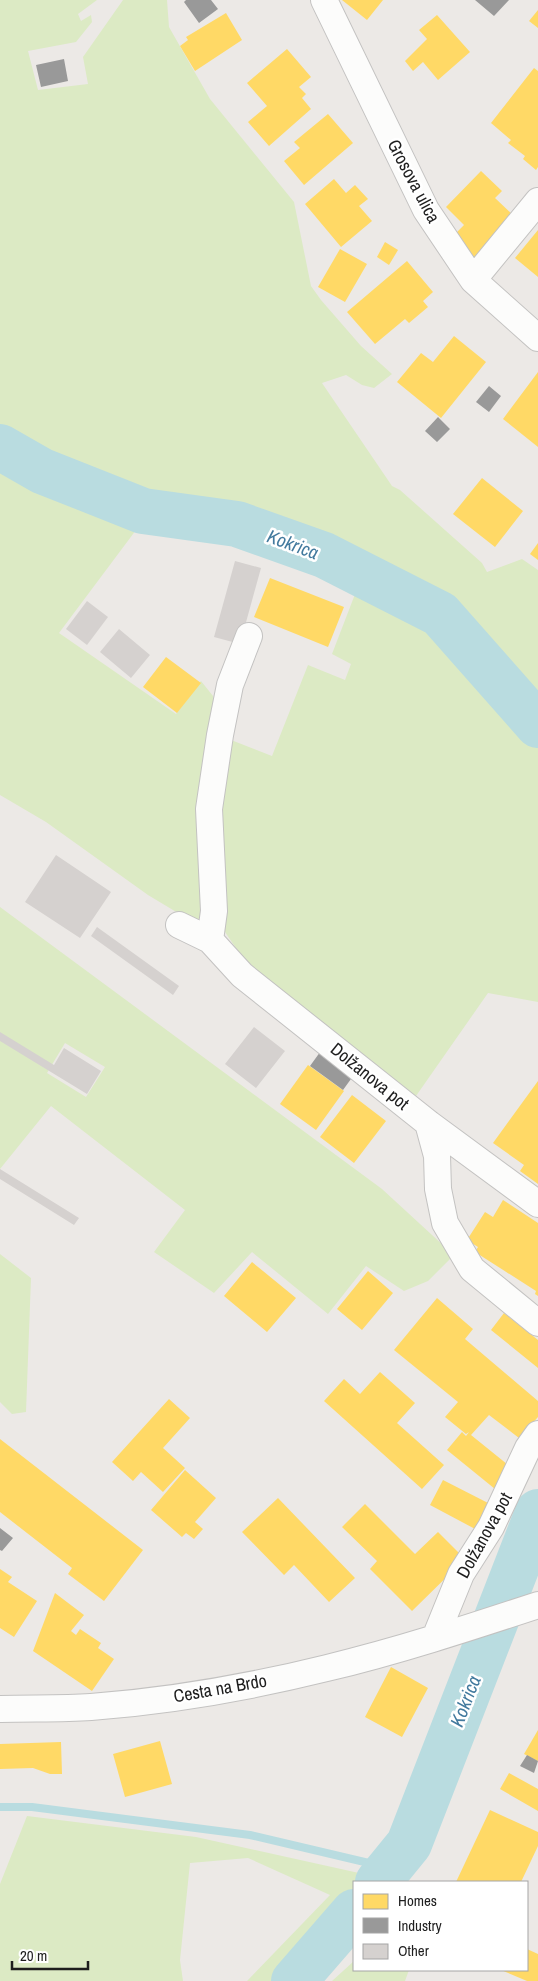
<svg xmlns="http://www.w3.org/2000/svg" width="538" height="1981" font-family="'Archivo Narrow',sans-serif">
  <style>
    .grass { fill: #dceac4; fill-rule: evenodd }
    .homes { fill: #ffd966 }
    .industry { fill: #999 }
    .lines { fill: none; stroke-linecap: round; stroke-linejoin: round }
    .stream { stroke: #b9dce0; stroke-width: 8 }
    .river { stroke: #b9dce0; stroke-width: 46 }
    .building { fill: #d5d1cf }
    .minor-casing { stroke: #c3c2c1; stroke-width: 28 }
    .minor { stroke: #fcfcfb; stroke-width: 26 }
    .labels { text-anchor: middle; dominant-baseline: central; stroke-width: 5; stroke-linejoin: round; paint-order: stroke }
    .street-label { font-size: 18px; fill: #1e1e1e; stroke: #fff }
    .water-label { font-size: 19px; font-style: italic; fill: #437a9e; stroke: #fff }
  </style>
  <rect width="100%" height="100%" fill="#ece9e6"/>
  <!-- grass -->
  <path class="grass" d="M0 0H97L78 14 81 21 91 15 92 22 76 42 28 51 38 90 88 84 83 57 123 0H167L169 27 210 99 294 202 311 286 321 300 361 346 392 374 374 388 362 385 346 375 322 383 392 486 400 490 482 563 487 572 522 559 538 570V713L516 695 487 651 451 608 397 575 265 519 229 512 126 497 49 457 30 445 7 439 0 435Z
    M0 459C12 466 23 477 35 483 68 501 106 514 142 522L59 633 176 714 201 681 213 696 216 718 208 897 200 919H188L148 895 46 822 0 795Z
    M357 589 447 639 507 707 538 732V1002L488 993 416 1096 270 981 242 957 223 929 214 825 226 738 272 756 308 665 345 680 351 664 332 654Z
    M0 907 382 1189 444 1246 452 1257 428 1281 404 1291 366 1266 328 1314 252 1252 214 1293 154 1252 185 1210 51 1106 0 1169ZM65 1043 105 1067 86 1097 47 1073Z
    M0 1254 31 1278 26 1412 12 1414 0 1402Z
    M27 1816 196 1837 368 1875 364 1882H354V1896L349 1905 280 1981H247L330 1895 248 1858 190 1863 180 1960 183 1981H0V1884Z
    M354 1961V1970H409L405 1981H332Z"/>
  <!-- homes -->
  <path class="homes" d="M342 0H383L367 20Z
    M538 10V28L529 21Z
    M226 13 242 40 195 71 180 46 188 40 186 37Z
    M437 15 470 52 438 80 423 62 413 71 405 61 427 39 419 30Z
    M287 49 311 77 299 87 306 94 302 98 311 109 269 146 248 122 267 106 247 83Z
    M534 68 538 71V167L536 170 523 159 525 156 508 143 511 140 491 123Z
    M328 114 353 143 304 185 284 161 300 148 294 142Z
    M481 171 502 191 495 198 514 216 471 261 454 235 464 225 446 207Z
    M334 179 346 193 355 185 368 199 359 206 372 221 341 247 305 204Z
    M538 230V277L515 258Z
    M385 242 398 250 389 265 377 257Z
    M340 249 367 264 345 302 318 287Z
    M407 261 433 292 423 301 428 307 409 323 405 319 375 344 347 312Z
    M454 336 486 362 441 418 397 382 421 353 433 362Z
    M538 372V447L503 419Z
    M482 478 523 511 495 547 453 514Z
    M538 543V560L530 554Z
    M270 578 344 607 328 647 254 617Z
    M166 657 201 683 177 713 143 687Z
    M308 1065 344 1091 316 1130 280 1104Z
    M538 1081V1184L520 1171 524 1165 493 1143Z
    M352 1095 386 1121 354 1163 320 1137Z
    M503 1200 538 1223V1296L535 1294 536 1291 475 1252 478 1247 467 1240 485 1212 493 1217Z
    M252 1262 296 1298 267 1332 224 1296Z
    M368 1271 393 1293 362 1330 337 1309Z
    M437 1298 473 1329 465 1339 538 1401V1417L519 1438 489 1415 471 1435 512 1468 495 1489 447 1450 462 1432 466 1436 469 1432 466 1434 445 1417 458 1402 394 1350Z
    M504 1313 538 1340V1368L491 1330Z
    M380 1372 415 1403 397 1423 444 1465 422 1489 324 1401 344 1379 360 1394Z
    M169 1399 190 1418 163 1448 185 1468 163 1492 141 1472 133 1481 112 1462Z
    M0 1439 143 1550 104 1601 68 1574 72 1568 0 1512Z
    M185 1470 216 1498 195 1522 203 1529 194 1539 186 1533 182 1537 151 1510Z
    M443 1480 490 1504 477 1530 430 1505Z
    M278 1498 355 1578 329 1602 294 1565 284 1575 242 1532Z
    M365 1504 415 1554 438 1532 465 1559 412 1611 370 1569 377 1561 342 1527Z
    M0 1569 12 1577 8 1582 37 1601 14 1637 0 1628Z
    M55 1593 84 1615 71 1631 76 1635 80 1629 101 1643 98 1648 114 1659 92 1691 33 1651Z
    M391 1667 428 1688 402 1737 365 1717Z
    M538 1730V1761L524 1754Z
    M160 1741 172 1784 125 1797 113 1754Z
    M61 1742 62 1774H50L33 1768 0 1769V1744Z
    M509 1773 538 1789V1811L500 1789Z
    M490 1810 538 1832V1846L521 1882H456Z
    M527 1949 538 1954V1981H527L501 1970H527Z"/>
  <!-- industry -->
  <path class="industry" d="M186 0H211L218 9 199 23 184 2Z
    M475 0H509L494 16Z
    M64 59 68 81 41 87 36 65Z
    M489 386 501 396 489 412 476 402Z
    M438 417 450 429 437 442 425 431Z
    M323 1048 356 1072 343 1090 310 1066Z
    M0 1528 13 1538 2 1551 0 1550Z
    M527 1755 538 1761 534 1773 520 1766Z"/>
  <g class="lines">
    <!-- stream -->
    <path class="stream" d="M0 1807H32L250 1835 390 1868"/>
    <!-- river -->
    <path class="river" d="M0 447 42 471 143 511 237 524 324 555 440 614 538 725
      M378 1882 409 1844 538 1512
      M294 1981 354 1912"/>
  </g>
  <!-- building -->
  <path class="building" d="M235 561 261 568 240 644 214 637Z
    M87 601 108 617 87 645 66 629Z
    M119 629 150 655 131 678 100 652Z
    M56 855 111 892 80 938 25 902Z
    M97 927 179 986 173 995 91 936Z
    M254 1027 285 1051 256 1088 225 1064Z
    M0 1032 54 1065 64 1048 101 1071 87 1094 0 1041Z
    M0 1169 79 1218 74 1225 0 1179Z"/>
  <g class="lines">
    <!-- minor casing -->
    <g class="minor-casing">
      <path id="minor" d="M324 0 426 210 473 280 538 338
        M473 280 538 201
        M179 925 210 940 242 975 428 1123 538 1204
        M210 940 214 911 209 809 220 735 230 685 249 636
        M428 1123 437 1156 438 1189 445 1223 472 1269 538 1323
        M435 1638 461 1574 491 1527 528 1448 538 1434
        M0 1709C30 1708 61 1709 91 1707 170 1701 250 1687 327 1668 398 1651 468 1628 538 1605"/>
    </g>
    <!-- minor -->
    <use href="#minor" class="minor"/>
  </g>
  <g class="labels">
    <!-- street labels -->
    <g class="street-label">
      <text transform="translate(414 181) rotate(62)">Grosova ulica</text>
      <text transform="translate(370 1076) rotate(39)">Dolžanova pot</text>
      <text transform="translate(484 1535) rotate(-61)">Dolžanova pot</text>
      <text transform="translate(220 1688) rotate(-10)">Cesta na Brdo</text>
    </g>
    <!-- water labels -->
    <g class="water-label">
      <text transform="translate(293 544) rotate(20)">Kokrica</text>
      <text transform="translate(465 1701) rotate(-69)">Kokrica</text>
    </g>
  </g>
  <!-- legend -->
  <rect x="353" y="1881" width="175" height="90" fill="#ffffff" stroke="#a5a5a5"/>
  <rect x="363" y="1894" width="25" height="15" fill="#ffd966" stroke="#a5a5a5"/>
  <text x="398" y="1906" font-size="15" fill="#1e1e1e">Homes</text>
  <rect x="363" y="1918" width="25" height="15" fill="#999999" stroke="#a5a5a5"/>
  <text x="398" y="1931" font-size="15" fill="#1e1e1e">Industry</text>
  <rect x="363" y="1944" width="25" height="15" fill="#d5d1cf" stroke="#a5a5a5"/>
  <text x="398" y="1956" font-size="15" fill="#1e1e1e">Other</text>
  <!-- scale -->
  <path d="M12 1961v8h76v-8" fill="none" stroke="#1e1e1e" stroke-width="2.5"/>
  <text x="20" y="1961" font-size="15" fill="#1e1e1e" stroke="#ffffff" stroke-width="4" paint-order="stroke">20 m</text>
</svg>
